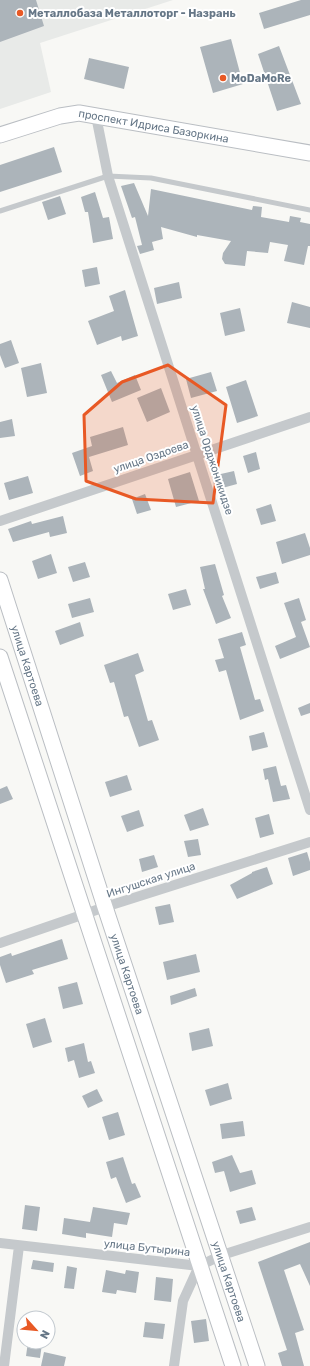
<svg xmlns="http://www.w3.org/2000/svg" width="310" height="1366" font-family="Rubik,sans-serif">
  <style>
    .built { fill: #e8eae8 }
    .building { fill: #acb4ba }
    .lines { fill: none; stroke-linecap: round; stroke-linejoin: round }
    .secondary-casing { stroke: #babec3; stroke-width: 17 }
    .lane { stroke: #c5c9cc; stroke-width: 5 }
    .street { stroke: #c5c9cc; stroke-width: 10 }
    .secondary { stroke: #fff; stroke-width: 15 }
    .marked { fill: #e85925; fill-opacity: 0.2; stroke: #e85925; stroke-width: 3; stroke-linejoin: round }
    .poi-dot { fill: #e85925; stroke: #fff; stroke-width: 1.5 }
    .labels { text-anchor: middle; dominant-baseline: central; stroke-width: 4; stroke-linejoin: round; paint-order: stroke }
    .poi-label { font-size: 11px; font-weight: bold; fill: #667787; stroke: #fff; text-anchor: start }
    .street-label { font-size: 11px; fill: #667787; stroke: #fff }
  </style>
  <rect width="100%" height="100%" fill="#f8f8f5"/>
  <!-- built -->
  <path class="built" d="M0 0H173L40 43 51 92 0 109Z"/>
  <!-- building -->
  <path class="building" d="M0 0H36L44 26 0 42Z
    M301 0H310V15L264 29 259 13Z
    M231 39 243 84 213 93 200 47Z
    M279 46 301 104 277 111 258 54Z
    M89 58 129 67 124 89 84 79Z
    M54 147 62 172 0 192V165Z
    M134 183 148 216 151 189 252 210 253 206 262 207 261 217 289 222 290 216 301 218 300 222 310 224V246H308L304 265 284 261 288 245 270 242 268 253 247 251 245 266 225 264 222 259 223 253 231 241 197 235V237L161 227 163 239 152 242 154 250 140 254 137 246 142 245 135 217 132 218 121 186Z
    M95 192 103 218 109 217 113 239 93 243 88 212H85L81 197Z
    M60 196 66 214 48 220 42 202Z
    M97 267 100 284 85 287 82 270Z
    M179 282 182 298 157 304 154 288Z
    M125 290 138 336 122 341 121 336 97 345 88 321 114 311 109 296Z
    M292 302 310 307V328L287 323Z
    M240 308 245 331 225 336 220 313Z
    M11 340 19 363 5 368 0 355V344Z
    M41 363 47 393 27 397 21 368Z
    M111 371 117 383 135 375 141 390 112 402 101 375Z
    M211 372 217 391 191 398 186 379Z
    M246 380 258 416 237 423 226 387Z
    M161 388 170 412 147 422 137 398Z
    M12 419 15 436 0 438V422Z
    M123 427 128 445 89 457 93 471 80 476 72 453 92 446 90 437Z
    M256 452 260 469 248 473 243 456Z
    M234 471 237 484 215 490 212 476Z
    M190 472 199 501 176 507 168 479Z
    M28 476 33 493 9 500 4 483Z
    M145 494 151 510 137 514 132 499Z
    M271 504 276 521 261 525 256 509Z
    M63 516 67 533 50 537 49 532 13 542 8 529 31 521 32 524Z
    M305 533 310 548V555L282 564 276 542Z
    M51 554 57 573 38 579 32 561Z
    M85 562 90 577 73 582 68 567Z
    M215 564 224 595 222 596 231 618 216 624 203 589H205L200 567Z
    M276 572 279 583 260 589 256 577Z
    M186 589 191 605 173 610 168 594Z
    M90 598 94 612 72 618 68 604Z
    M299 598 306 620 301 622 310 647 280 659 275 646 296 637 284 603Z
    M80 622 84 636 60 645 55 631Z
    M242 632 246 645 240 647 255 700 260 699 264 711 240 720 226 670 219 672 215 660 224 658 218 639Z
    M138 653 144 671 135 675 148 721 152 720 159 740 139 747 128 716 124 717 114 682 110 683 104 665Z
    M310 703V713L301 716 298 708Z
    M264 732 268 747 252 751 249 736Z
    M276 766 281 786 286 785 290 799 273 802 268 779 265 780 263 769Z
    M127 775 132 790 110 797 105 782Z
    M7 786 13 799 0 804V789Z
    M203 808 209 825 190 831 184 815Z
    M139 810 144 826 127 832 121 816Z
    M269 814 274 834 260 838 255 818Z
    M198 839 201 855 188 857 184 841Z
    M307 852 310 862V870L293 876 288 858Z
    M154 855 158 867 142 872 139 859Z
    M267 867 273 884 237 899 230 885 252 873V872Z
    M170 904 174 922 159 925 155 907Z
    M62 939 68 959 32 970 34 974 6 983 0 965V957L11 953 12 956Z
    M196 954 200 972 167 980 163 962Z
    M77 982 83 1004 63 1009 58 987Z
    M195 988 197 996 171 1005 170 996Z
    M45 1018 52 1042 33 1048 26 1024Z
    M209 1028 213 1046 192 1051 189 1033Z
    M84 1043 88 1062 91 1061 95 1073 79 1078 74 1060 68 1062 65 1048Z
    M228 1083 232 1099 210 1106 205 1090Z
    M97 1089 103 1101 88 1108 82 1096Z
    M118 1112 125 1135 109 1140 102 1117Z
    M243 1121 245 1136 222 1139 220 1124Z
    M232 1155 240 1173 252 1170 256 1184 230 1192 224 1171 215 1173 212 1162Z
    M123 1157 132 1184 135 1183 141 1197 126 1203 116 1177 111 1179 106 1162Z
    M25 1205 40 1207 37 1231 22 1229Z
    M93 1207 130 1213 127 1225 114 1223 112 1237 86 1233V1238L62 1234 64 1218 90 1222Z
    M252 1207 256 1220 240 1224 236 1211Z
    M310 1242V1286L300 1264 284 1270 304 1330 295 1333 304 1366H282L278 1353 287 1350 258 1262Z
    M33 1260 54 1263 53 1272 31 1269Z
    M67 1266 77 1268 74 1289 64 1288Z
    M106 1270 125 1274 126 1270 139 1272 136 1293 117 1290 116 1294 102 1292Z
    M156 1277 173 1279 171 1302 154 1300Z
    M206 1319 209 1341 194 1343 191 1321Z
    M145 1322 165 1324 163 1339 143 1337Z
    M28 1342 42 1344 40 1358 26 1356Z
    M44 1352 66 1357 64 1366H41Z"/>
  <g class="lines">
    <!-- secondary casing -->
    <g class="secondary-casing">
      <g id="secondary">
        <path id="s1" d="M0 135 60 116 79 113 310 153"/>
        <path id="s2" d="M0 580 105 907 257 1366"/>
        <path d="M0 657 233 1366"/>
      </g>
    </g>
    <!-- lane -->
    <path class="lane" d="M0 211 108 176 151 178 310 210"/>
    <!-- street -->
    <path class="street" d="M96 116 108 176 310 810
      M0 521 310 417
      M0 943 105 907 310 842
      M0 1243 199 1266 222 1255 310 1227
      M4 1366 19 1246
      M174 1366 183 1301 199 1266"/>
    <!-- secondary -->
    <use href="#secondary" class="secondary"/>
  </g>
  <!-- marked area -->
  <path class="marked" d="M168 365 226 405 213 503 136 499 86 481 84 415 122 382Z"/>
  <!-- markers -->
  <g class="poi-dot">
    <circle cx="20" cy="13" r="4"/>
    <circle cx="223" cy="78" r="4"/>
  </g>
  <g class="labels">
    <!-- poi labels -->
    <g class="poi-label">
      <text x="28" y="13">Металлобаза Металлоторг - Назрань</text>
      <text x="231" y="78">MoDaMoRe</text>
    </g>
    <!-- street labels -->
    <g class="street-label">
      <text stroke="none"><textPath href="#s1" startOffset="158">проспект Идриса Базоркина</textPath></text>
      <text transform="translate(151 457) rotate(-19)">улица Оздоева</text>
      <text transform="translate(212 460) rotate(72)">улица Орджоникидзе</text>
      <text stroke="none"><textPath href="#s2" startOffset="90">улица Картоева</textPath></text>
      <text transform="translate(151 880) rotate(-18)">Ингушская улица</text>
      <text stroke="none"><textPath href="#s2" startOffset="414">улица Картоева</textPath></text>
      <text transform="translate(147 1248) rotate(6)">улица Бутырина</text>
      <text stroke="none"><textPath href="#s2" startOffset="738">улица Картоева</textPath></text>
    </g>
  </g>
  <!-- north arrow -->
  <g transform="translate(36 1330) rotate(117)"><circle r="19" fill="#ffffff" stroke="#c2c9cf"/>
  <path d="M0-3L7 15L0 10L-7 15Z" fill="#e85925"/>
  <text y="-6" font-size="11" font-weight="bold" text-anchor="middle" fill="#667787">N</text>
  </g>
</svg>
